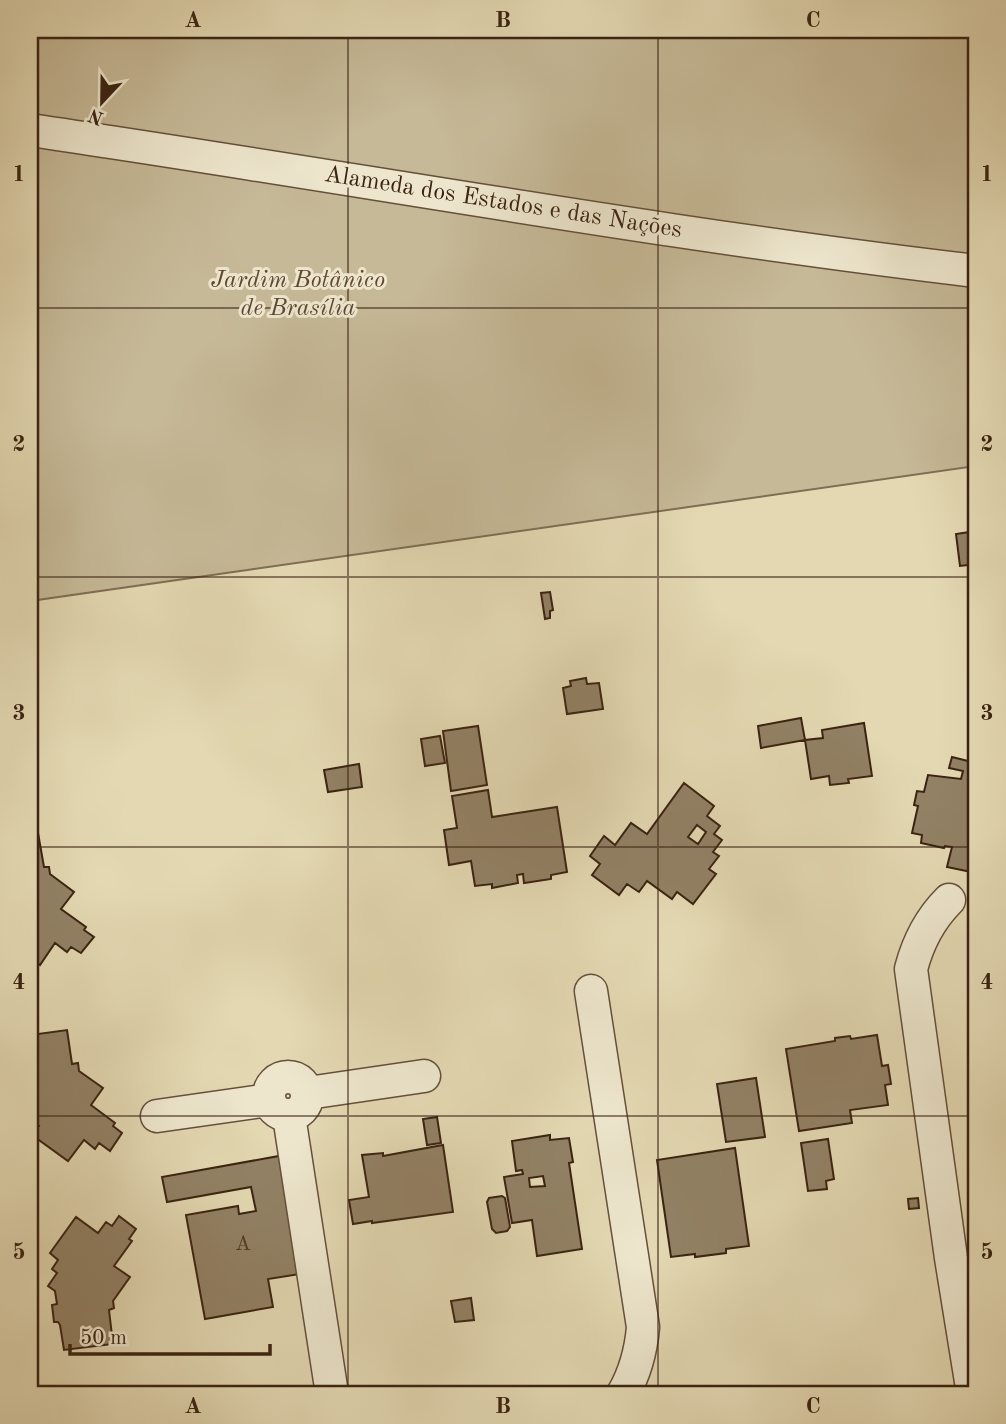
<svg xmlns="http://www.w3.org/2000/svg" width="1006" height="1424" font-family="'Old Standard TT',serif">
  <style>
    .park { fill: #c6b997; stroke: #806e54; stroke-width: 2 }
    .building { fill: #928165; stroke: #3b2312; stroke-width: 2; fill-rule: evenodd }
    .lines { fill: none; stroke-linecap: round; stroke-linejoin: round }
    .minor-casing { stroke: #65503a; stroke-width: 35 }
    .minor { stroke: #ede6cd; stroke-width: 32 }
    .grid { fill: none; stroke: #3b2312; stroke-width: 2; stroke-opacity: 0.55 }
    .labels { text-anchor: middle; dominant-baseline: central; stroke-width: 6; stroke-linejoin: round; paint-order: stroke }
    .number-label { font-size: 21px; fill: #513a27 }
    .street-label { font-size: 24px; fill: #3b2312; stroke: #ede6cd }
    .park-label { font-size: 24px; font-style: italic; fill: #5e4833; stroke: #ede6cd }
    .neatline { fill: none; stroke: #3b2312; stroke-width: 2.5 }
    .grid-label { font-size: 23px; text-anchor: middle; font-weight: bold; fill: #3b2312 }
  </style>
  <rect width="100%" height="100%" fill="#e3d8b2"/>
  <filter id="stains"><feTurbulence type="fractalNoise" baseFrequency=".00286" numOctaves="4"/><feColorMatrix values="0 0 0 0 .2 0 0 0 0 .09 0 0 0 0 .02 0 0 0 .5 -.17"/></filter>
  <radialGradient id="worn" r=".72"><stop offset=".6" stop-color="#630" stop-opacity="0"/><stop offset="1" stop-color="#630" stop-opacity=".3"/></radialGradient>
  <!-- park -->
  <path class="park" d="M30 30H976V466L30 601Z"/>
  <!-- building -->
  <path class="building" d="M976 531V564L960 566 956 534Z
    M550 592 553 610 550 611V618L545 619 541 593Z
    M586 678 587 684 599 683 603 709 567 714 563 688 571 686 570 681Z
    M801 718 805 740 761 748 758 726Z
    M864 723 872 776 848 779 849 783 830 785 829 776 811 779 805 740 823 738 822 730Z
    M478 726 487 785 451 791 443 731Z
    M440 736 445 763 425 766 421 739Z
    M952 757 976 763V841L974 852H976V873L947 867 952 847 945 846 944 848 921 843 922 835 912 833 918 806 914 805 917 791 924 792 928 775 961 779 963 771 949 768Z
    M359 764 362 787 328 792 324 770Z
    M684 783 714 806 707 816 720 826 714 834 722 840 713 852 719 856 709 869 716 874 693 904 677 892 672 899 647 881 639 892 627 884 619 895 592 875 600 864 590 856 604 836 615 845 631 823 647 834ZM697 825 706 832 698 844 688 837Z
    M488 790 492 817 557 807 567 872 551 875V879L524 883 523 874 517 875 518 883 492 888V884L475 886 471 861 449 865 444 830 457 828 452 796Z
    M38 833 44 867H49L50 874 74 892 61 909 86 927 84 930 94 937 81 953 71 947 67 952 55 943 40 965 30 958V834Z
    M67 1030 72 1064 78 1063 79 1071 103 1088 91 1105 115 1123 113 1126 122 1133 110 1151 99 1143 95 1149 84 1140 68 1161 32 1135 39 1126 30 1119 34 1115 30 1112V1035Z
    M877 1035 882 1066 888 1065 891 1084 885 1085 888 1105 850 1110 852 1123 799 1131 786 1049 835 1041V1038L850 1036 851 1039Z
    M756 1078 765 1137 726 1142 717 1084Z
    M437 1117 441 1143 427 1145 423 1119Z
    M550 1135V1140L569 1138 573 1162 569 1163 582 1249 537 1256 532 1220 512 1223 504 1177 523 1174 522 1170 516 1171 512 1141ZM543 1176 545 1186 530 1187 529 1178Z
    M828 1139 834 1179 826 1181 827 1189 808 1191 801 1143Z
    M443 1145 453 1212 372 1223V1221L353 1224 349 1200 369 1197 362 1155 383 1153V1156Z
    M735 1148 749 1246 726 1249V1253L695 1257V1254L671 1257 657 1160Z
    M279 1156 300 1274 268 1279 273 1307 205 1319 186 1215 238 1206 239 1214 256 1211 251 1187 167 1202 162 1177Z
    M502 1196 505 1198 510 1227 507 1231 496 1233 492 1229 487 1202 489 1198Z
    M918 1198 919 1208 909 1209 908 1199Z
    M119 1216 136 1229 129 1239 132 1241 114 1266 130 1277 113 1301 114 1308 109 1310 113 1344 64 1350 60 1325 58 1322H54L52 1305 57 1304 55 1291 48 1286 57 1273 52 1269 58 1260 50 1253 76 1217 98 1233 106 1222 112 1226Z
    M471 1298 474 1320 455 1322 451 1301Z"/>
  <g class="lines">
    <!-- minor casing -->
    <g class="minor-casing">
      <path id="minor" d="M30 130C345 176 659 234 976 271
        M949 900C929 920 918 942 911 969L951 1258 973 1394
        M591 991 643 1327C641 1351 635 1373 623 1394
        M269 1096a19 19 0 1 1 38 0a19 19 0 1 1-38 0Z
        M308 1093 424 1076
        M157 1116 269 1100
        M289 1116 332 1394"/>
    </g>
    <!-- minor -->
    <use href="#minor" class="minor"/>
  </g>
  <!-- grid -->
  <path class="grid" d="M348 30V1394M658 30V1394M30 308H976M30 577H976M30 847H976M30 1116H976"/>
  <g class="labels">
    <!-- number labels -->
    <g class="number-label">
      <text x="243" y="1244">A</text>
    </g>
    <!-- street labels -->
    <g class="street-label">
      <text transform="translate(503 203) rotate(9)">Alameda dos Estados e das Nações</text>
    </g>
    <!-- park labels -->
    <g class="park-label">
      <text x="298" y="281">Jardim Botânico<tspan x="298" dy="28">de Brasília</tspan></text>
    </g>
  </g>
  <!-- margin -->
  <rect width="1006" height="1424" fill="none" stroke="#e3d8b2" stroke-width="77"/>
  <!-- north arrow -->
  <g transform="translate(102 102) rotate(202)" stroke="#ede6cd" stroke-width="5" paint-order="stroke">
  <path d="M0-5L12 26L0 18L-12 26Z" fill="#3b2312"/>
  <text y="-10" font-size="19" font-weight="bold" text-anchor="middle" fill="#3b2312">N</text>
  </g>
  <!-- scale -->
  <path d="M70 1344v10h200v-10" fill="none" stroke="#3b2312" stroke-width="3.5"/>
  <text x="80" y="1344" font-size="21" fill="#3b2312" stroke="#ede6cd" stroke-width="5" paint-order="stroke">50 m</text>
  <rect x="38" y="38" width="930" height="1348" class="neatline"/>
  <g class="grid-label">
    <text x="193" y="27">A</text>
    <text x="503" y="27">B</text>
    <text x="813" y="27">C</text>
    <text x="19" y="181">1</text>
    <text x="987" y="181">1</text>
    <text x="19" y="451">2</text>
    <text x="987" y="451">2</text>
    <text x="19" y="720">3</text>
    <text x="987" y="720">3</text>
    <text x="19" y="989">4</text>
    <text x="987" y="989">4</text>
    <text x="19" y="1259">5</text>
    <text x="987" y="1259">5</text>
    <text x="193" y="1413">A</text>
    <text x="503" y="1413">B</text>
    <text x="813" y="1413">C</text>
  </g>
  <rect width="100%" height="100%" filter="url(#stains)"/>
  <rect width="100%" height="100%" fill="url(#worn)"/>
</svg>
